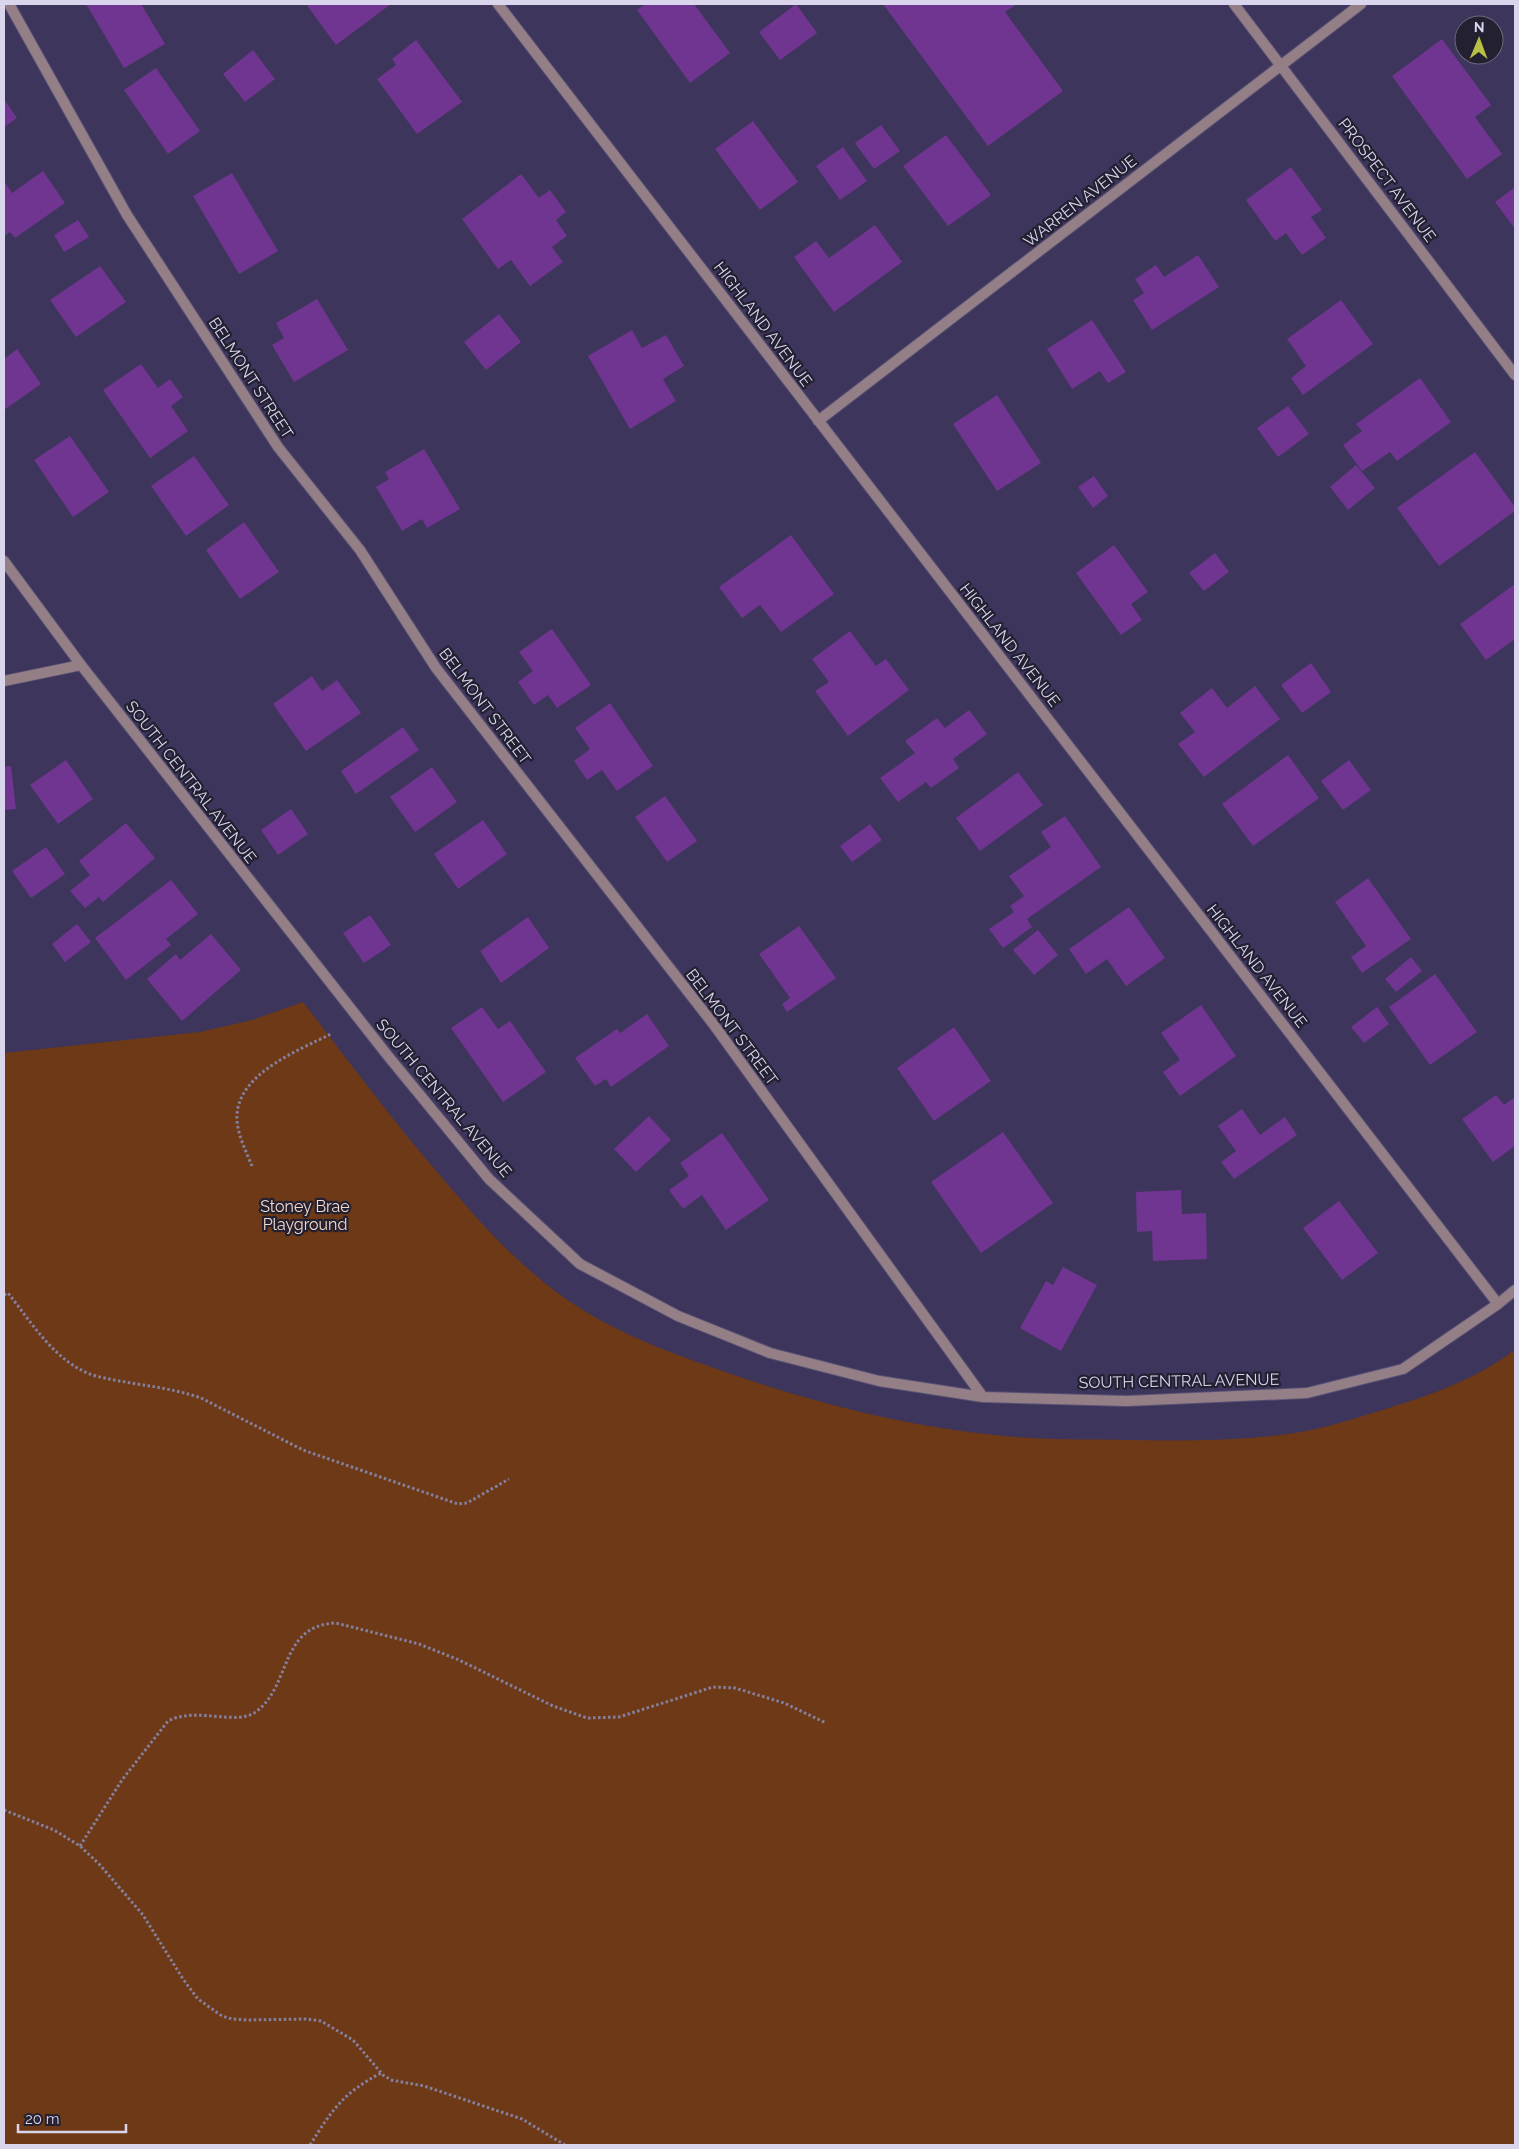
<svg xmlns="http://www.w3.org/2000/svg" width="1519" height="2149" font-family="Raleway,sans-serif">
  <style>
    .green { fill: #6d3916 }
    .building { fill: #703590 }
    .lines { fill: none; stroke-linecap: round; stroke-linejoin: round }
    .street-casing { stroke: #595275; stroke-width: 12 }
    .path { stroke: #8680a0; stroke-width: 3; stroke-dasharray: 2.5 2.5; stroke-linecap: butt }
    .street { stroke: #947f87; stroke-width: 10 }
    .labels { text-anchor: middle; dominant-baseline: central; stroke-width: 4.5; stroke-linejoin: round; paint-order: stroke }
    .street-label { font-size: 16px; fill: #d9d5ed; stroke: #232031 }
    .park-label { font-size: 16px; fill: #f3d9ca; stroke: #232031 }
  </style>
  <rect width="100%" height="100%" fill="#3d355b"/>
  <!-- green -->
  <path class="green" d="M303 1002C347 1059 390 1117 437 1172 476 1218 516 1264 566 1299 612 1331 665 1351 717 1369 818 1405 923 1431 1030 1438 1062 1440 1095 1439 1128 1440 1181 1441 1236 1441 1288 1434 1318 1430 1347 1421 1376 1412 1428 1396 1471 1382 1515 1350V2145H4V1053L200 1032 252 1020Z"/>
  <!-- building -->
  <path class="building" d="M86 4H141L165 44 124 68Z
    M306 4H391L336 45Z
    M645 4H694L730 53 690 83 637 10Z
    M796 4 817 33 780 60 759 32Z
    M883 4H1017L1005 12 1063 91 988 146Z
    M1442 39 1491 105 1475 117 1502 154 1467 179 1392 76Z
    M416 40 462 102 417 134 377 79 396 65 392 59Z
    M253 50 275 79 245 102 223 74Z
    M156 68 200 131 168 154 124 90Z
    M4 99 17 118 4 127Z
    M753 121 798 182 760 210 715 149Z
    M881 125 900 151 874 169 855 143Z
    M946 135 991 195 948 226 903 166Z
    M843 147 867 181 840 200 816 166Z
    M1291 167 1322 210 1311 217 1326 238 1302 255 1286 233 1275 241 1246 200Z
    M43 171 65 203 15 238 10 232 4 236V181L12 193Z
    M232 173 278 251 239 274 193 196Z
    M521 174 539 198 550 190 566 212 556 220 567 236 552 247 563 262 530 286 511 260 498 269 462 219Z
    M1515 187V229L1495 202Z
    M78 220 89 237 64 252 54 235Z
    M875 225 902 262 834 312 794 257 816 241 829 258Z
    M1198 255 1219 287 1152 330 1133 300 1144 293 1135 279 1156 265 1164 277Z
    M100 266 126 302 76 337 50 300Z
    M317 299 348 350 294 382 272 345 284 338 276 323Z
    M1341 300 1373 344 1303 395 1291 378 1306 366 1287 339Z
    M499 314 521 342 486 370 464 342Z
    M1092 320 1126 372 1108 383 1100 371 1072 389 1047 349Z
    M632 330 642 348 666 335 684 366 663 379 676 401 630 429 588 356Z
    M17 349 41 384 4 410V359Z
    M141 364 158 388 170 379 183 397 171 406 188 431 150 458 103 390Z
    M1420 378 1451 422 1397 461 1390 452 1362 471 1343 445 1362 431 1356 424Z
    M997 395 1041 463 997 491 953 424Z
    M1288 406 1309 434 1278 457 1257 428Z
    M70 436 109 492 73 517 34 460Z
    M424 449 460 509 427 528 422 519 402 531 376 487 389 479 385 472Z
    M1475 452 1515 507V511L1439 566 1397 508Z
    M194 456 229 505 186 536 151 486Z
    M1356 465 1375 488 1348 510 1330 487Z
    M1094 476 1108 496 1093 508 1078 487Z
    M244 522 279 572 240 599 206 550Z
    M791 535 834 594 781 632 760 605 742 618 719 587Z
    M1114 545 1148 592 1131 604 1142 620 1121 635 1076 573Z
    M1215 553 1229 572 1204 591 1189 573Z
    M1515 584V639L1486 660 1460 624Z
    M552 629 591 685 557 708 548 695 534 705 518 682 533 671 519 652Z
    M850 631 876 666 886 659 909 690 848 736 815 691 829 682 812 659Z
    M1311 663 1331 692 1302 713 1281 685Z
    M312 676 322 691 337 680 361 713 306 751 273 704Z
    M1255 686 1280 719 1204 777 1178 744 1195 732 1180 713 1212 688 1227 708Z
    M610 703 653 766 617 791 602 770 587 780 574 761 590 749 575 728Z
    M969 710 987 734 953 759 959 768 931 788 926 782 898 802 880 778 915 753 905 741 937 718 945 728Z
    M403 727 419 750 356 794 341 771Z
    M1288 755 1319 798 1253 846 1222 804Z
    M66 760 93 799 58 824 30 785Z
    M1349 760 1371 790 1343 810 1321 781Z
    M11 766 16 809 4 810V767Z
    M432 767 457 802 415 832 390 797Z
    M1018 772 1043 805 980 851 956 818Z
    M665 796 697 841 667 862 635 817Z
    M291 809 308 834 278 855 261 830Z
    M1065 816 1101 867 1027 919 1032 927 1003 948 989 929 1014 912 1010 906 1024 896 1009 876 1051 847 1041 832Z
    M483 820 507 854 458 889 434 854Z
    M126 823 155 858 103 902 99 897 85 908 70 891 90 875 79 861Z
    M870 824 882 840 852 862 840 846Z
    M46 847 65 874 31 898 12 871Z
    M1368 878 1411 939 1362 973 1351 957 1366 946 1335 902Z
    M171 880 198 914 166 939 171 945 126 980 95 938Z
    M1129 907 1165 958 1126 986 1107 959 1086 974 1069 949Z
    M370 915 391 945 364 963 343 933Z
    M528 917 549 948 501 983 480 951Z
    M77 924 91 942 65 962 52 944Z
    M799 926 836 978 787 1012 782 1004 790 998 759 954Z
    M1038 930 1058 955 1034 975 1013 950Z
    M211 934 241 970 182 1021 147 979 176 954 180 960Z
    M1411 957 1422 971 1396 992 1385 979Z
    M1435 974 1477 1032 1430 1065 1389 1007Z
    M1201 1005 1236 1056 1180 1096 1163 1072 1180 1060 1161 1033Z
    M482 1007 498 1029 510 1021 546 1072 503 1102 451 1028Z
    M1377 1007 1389 1024 1364 1043 1351 1027Z
    M647 1014 669 1046 611 1087 606 1079 595 1086 575 1058 617 1029 620 1033Z
    M954 1027 991 1081 934 1121 897 1068Z
    M1496 1095 1504 1105 1515 1097V1146L1493 1162 1462 1119Z
    M1242 1109 1260 1135 1285 1117 1297 1135 1234 1179 1221 1162 1236 1151 1218 1126Z
    M649 1116 671 1140 636 1172 614 1149Z
    M1003 1132 1053 1203 981 1253 931 1182Z
    M722 1133 769 1200 726 1230 702 1195 683 1209 669 1190 689 1176 680 1163Z
    M1181 1190 1182 1214 1206 1213 1207 1259 1153 1261 1152 1231 1137 1232 1136 1192Z
    M1339 1201 1378 1253 1342 1280 1303 1228Z
    M1063 1267 1097 1285 1061 1351 1020 1328 1046 1281 1053 1285Z"/>
  <g class="lines">
    <!-- street casing -->
    <g class="street-casing">
      <path id="street" d="M9 4 127 215 278 447 360 550 436 668 714 1025 983 1397
        M498 4 1498 1304
        M1234 4 1515 375
        M818 421 1361 4
        M4 561 81 665 388 1056 489 1179 580 1264 678 1316 770 1353 879 1381 983 1397 1127 1401 1307 1393 1403 1369 1498 1304 1515 1290
        M4 681 81 665"/>
    </g>
    <!-- path -->
    <path class="path" d="M252 1166C246 1151 236 1132 237 1115 239 1073 299 1050 331 1034
      M4 1295 8 1293C32 1323 57 1365 96 1376 131 1385 167 1386 201 1398L303 1450 458 1504 467 1503 509 1479
      M4 1810 54 1830 80 1846 100 1865 143 1915 183 1979 198 1999 222 2016 232 2019 248 2020 306 2019 321 2021 353 2040 383 2075 391 2080 424 2086 522 2119 565 2145
      M80 1846 122 1780 168 1721C197 1706 237 1727 257 1711 291 1685 280 1625 336 1623L419 1644 459 1660 553 1706 587 1718 619 1717 713 1687 735 1688 784 1703 826 1723
      M310 2145C332 2110 343 2093 381 2073"/>
    <!-- street -->
    <use href="#street" class="street"/>
  </g>
  <g class="labels">
    <!-- street labels -->
    <g class="street-label">
      <text transform="translate(1387 180) rotate(53)">PROSPECT AVENUE</text>
      <text transform="translate(1080 201) rotate(-38)">WARREN AVENUE</text>
      <text transform="translate(763 324) rotate(53)">HIGHLAND AVENUE</text>
      <text transform="translate(251 378) rotate(57)">BELMONT STREET</text>
      <text transform="translate(1010 645) rotate(52)">HIGHLAND AVENUE</text>
      <text transform="translate(485 706) rotate(53)">BELMONT STREET</text>
      <text transform="translate(191 782) rotate(52)">SOUTH CENTRAL AVENUE</text>
      <text transform="translate(1257 966) rotate(52)">HIGHLAND AVENUE</text>
      <text transform="translate(732 1027) rotate(53)">BELMONT STREET</text>
      <text transform="translate(444 1098) rotate(50)">SOUTH CENTRAL AVENUE</text>
      <text transform="translate(1179 1381) rotate(-1)">SOUTH CENTRAL AVENUE</text>
    </g>
    <!-- park labels -->
    <g class="park-label">
      <text x="305" y="1206">Stoney Brae<tspan x="305" dy="18">Playground</tspan></text>
    </g>
  </g>
  <!-- border -->
  <rect width="1519" height="2149" fill="none" stroke="#d9d5ed" stroke-width="10"/>
  <!-- north arrow -->
  <g transform="translate(1479 40) rotate(1)"><circle r="24" fill="#232031" stroke="#6c687c"/>
  <path d="M0-4L9 19L0 12L-9 19Z" fill="#bac045"/>
  <text y="-8" font-size="14" font-weight="bold" text-anchor="middle" fill="#d9d5ed">N</text>
  </g>
  <!-- scale -->
  <path d="M18 2124v8h108v-8" fill="none" stroke="#d9d5ed" stroke-width="2.5"/>
  <text x="25" y="2124" font-size="15" fill="#d9d5ed" stroke="#232031" stroke-width="4" paint-order="stroke">20 m</text>
</svg>
